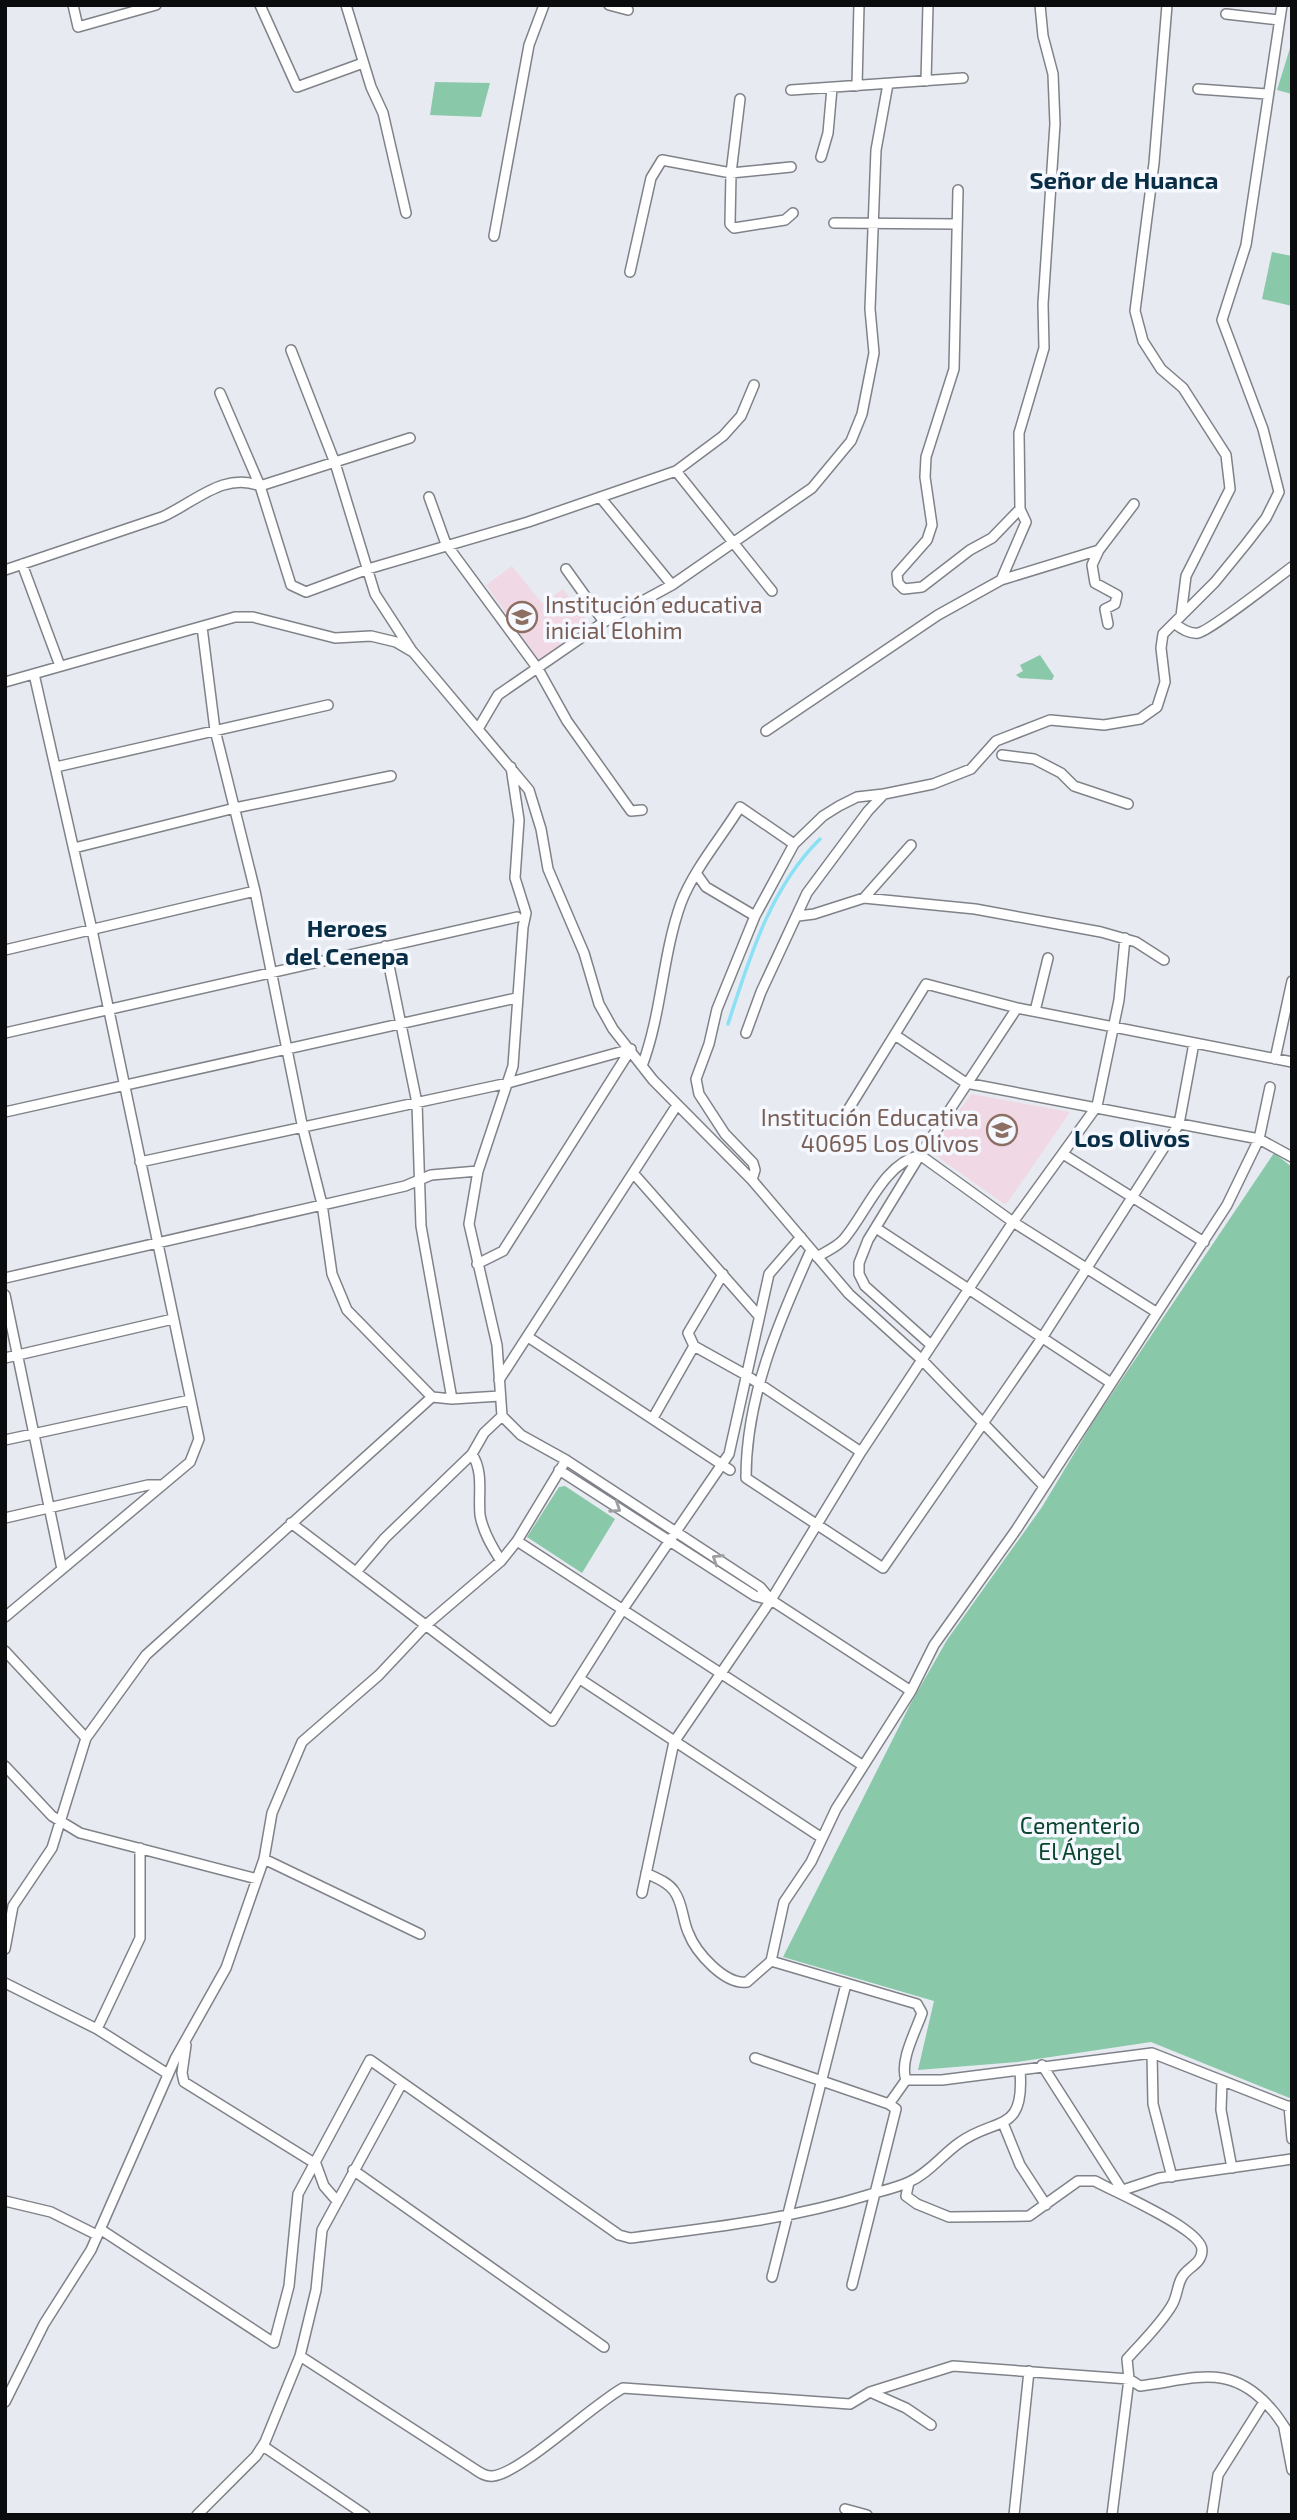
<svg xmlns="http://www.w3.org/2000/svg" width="1297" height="2520" font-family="'Exo 2',sans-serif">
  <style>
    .education { fill: #f0d9e5 }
    .green { fill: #89c8a8 }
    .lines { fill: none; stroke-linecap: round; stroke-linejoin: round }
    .stream { stroke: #8ae0f5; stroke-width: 3.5 }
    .street-casing { stroke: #7f8288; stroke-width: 12 }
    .street { stroke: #fff; stroke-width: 9 }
    .oneway { stroke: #9d9e9f }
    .labels { text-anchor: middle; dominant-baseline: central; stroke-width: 7; stroke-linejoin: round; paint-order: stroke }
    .education-label { font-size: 23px; fill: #785e54; stroke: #f5f8fe; text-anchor: start }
    .park-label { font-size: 23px; fill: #0a452e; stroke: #f5f8fe }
    .neighbourhood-label { font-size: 24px; font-weight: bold; fill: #092e46; stroke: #f5f8fe }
  </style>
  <rect width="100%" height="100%" fill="#e7ebf1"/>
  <!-- education -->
  <path class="education" d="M512 566 542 603 563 589 590 624 540 662 486 585Z
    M971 1094 1070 1112 1008 1202 1004 1204 935 1155 932 1149Z"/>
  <!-- green -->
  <path class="green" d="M1290 48 1292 49V94L1277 90Z
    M435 82 490 83 481 117 430 115Z
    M1272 252 1292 256V306L1262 299Z
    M1040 655 1054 676 1052 680 1020 678 1016 675 1023 671 1020 665Z
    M1274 1153 1292 1167V2099L1151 2042 1017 2062 918 2070 934 2001 783 1957 911 1703 947 1640 1042 1507 1093 1422Z
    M565 1486 615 1519 582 1573 527 1537 559 1487Z"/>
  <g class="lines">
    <!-- stream -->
    <path class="stream" d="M728 1024C749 959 770 888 820 839"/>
    <!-- street casing -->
    <g class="street-casing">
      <path id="street" d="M73 5 78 27 156 5
        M260 5 297 87 363 63
        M346 5 371 87 383 113 406 213
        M609 5 628 10
        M1167 5 1154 163 1135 311 1143 341 1161 369 1183 388 1226 455 1230 489 1186 576 1181 616
        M1226 14 1279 20
        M926 81 928 5
        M857 86 859 5
        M1198 89 1267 94
        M791 90 963 78
        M740 99 731 173 730 224 734 228 785 220 793 213
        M821 157 828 133 832 88
        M958 190 954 369 926 457 925 477 932 525 927 540 897 574 898 583 904 589 922 587 970 550 992 538 1020 509
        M834 223 956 224
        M494 236 529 45 544 5
        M630 272 651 178 662 160 731 173 791 167
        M291 350 335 463 375 594 412 651
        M220 393 260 486 291 585 306 592 368 569 528 522 676 471 723 436 741 416 754 385
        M676 471 772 591
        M429 497 446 544 538 669 567 721 631 811 642 810
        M600 497 672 585
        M22 564 60 666
        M566 569 604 622
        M5 570 162 517C194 503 224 471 260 486L410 438
        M1001 580 1099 550
        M1174 623C1180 628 1190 634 1198 633 1210 631 1277 578 1292 567
        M1108 624 1105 609 1115 604 1117 595 1095 583 1092 565 1099 550 1134 504
        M202 627 215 730 255 891 303 1129 322 1204 332 1274 347 1310 432 1397 452 1399 500 1396
        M5 682 235 617H253L335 638 371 636 396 642 413 652 529 790 541 829 548 869 584 953 599 1004 613 1029 653 1080 752 1180 849 1294 922 1360 1044 1486
        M478 729 498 695 604 622 672 585 812 488 851 441 862 414 874 353 870 309 876 150 888 84
        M766 731 938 615 1001 580 1026 522 1020 509 1019 433 1044 348 1043 304 1055 124 1053 74 1043 36 1040 5
        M1002 755 1034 759 1061 773 1074 786 1128 804
        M56 767 328 705
        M511 767 519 820 515 878 526 913 523 927 513 1066 478 1171 469 1224 497 1345 502 1416 521 1435 566 1460 760 1587 771 1600 911 1691
        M74 848 235 808 391 776
        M696 873 706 887 755 916
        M864 898 911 845
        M798 916 814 914 864 898 975 909 1101 932 1136 942 1164 960
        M385 946 417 1103 421 1226 452 1399
        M5 950 255 891
        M1035 1011 1048 958
        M5 1033 517 917
        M746 1033 761 992 807 893 868 811 884 794 933 784 971 769 996 741 1050 720 1104 725 1140 719 1157 707 1165 682 1161 648 1163 634 1215 582 1246 544 1266 518 1279 492 1263 429 1222 320 1246 245 1282 5
        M895 1035 966 1083 1259 1139 1292 1157
        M1275 1059 1292 981
        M642 1066C662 1013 662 956 681 903 694 869 721 838 740 807L794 844
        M848 1110 926 984 1017 1008 1292 1062
        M5 1112 516 998
        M1063 1154 1204 1242
        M140 1162 508 1083 631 1049
        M634 1174 759 1316
        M752 1180 755 1170 753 1163 725 1134 699 1094 696 1079 709 1044 717 1009 755 916 794 844 823 816 839 806 857 797 884 794
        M876 1228 1111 1383
        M811 1250C778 1323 746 1397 746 1478L883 1568 1042 1338 1179 1124 1194 1043
        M817 1257C826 1251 836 1248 844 1239 867 1212 883 1164 920 1155L1013 1222 1156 1312
        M477 1264 503 1251 631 1049
        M5 1278 405 1186 431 1175 478 1171
        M5 1295 62 1569
        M528 1337 730 1470
        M931 1345 865 1286 859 1274V1263L868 1240 920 1155 1017 1008
        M694 1346 688 1333 723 1274
        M5 1358 173 1319
        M499 1380 677 1105
        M653 1418 694 1346 746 1375 861 1452
        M5 1440 190 1400
        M472 1454C484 1473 478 1493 480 1515 483 1532 492 1547 501 1561
        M559 1470 755 1596 771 1600
        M5 1518 148 1485H162
        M291 1523 552 1721 623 1609 729 1454 769 1274 801 1237
        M517 1541 862 1765
        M356 1572 385 1538 472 1454 484 1433 502 1416
        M5 1617 190 1462 199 1439 92 930 34 674
        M5 1651 86 1738
        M580 1679 822 1838
        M5 1766 52 1816 80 1833 257 1879
        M264 1859 420 1934
        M646 1873C656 1878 668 1882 674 1891 683 1903 682 1918 688 1932 696 1953 725 1985 747 1982L771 1961 784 1902 811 1862 836 1809 911 1691 934 1645 1016 1530 1227 1205 1259 1139 1270 1087
        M642 1893 674 1742 771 1600 861 1452 1013 1222 1097 1106 1119 1000 1125 938
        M5 1949 13 1906 52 1848 86 1738 146 1655 432 1397
        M771 1961 917 2004 922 2013C916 2031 899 2061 906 2080H942L1152 2053 1292 2108
        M5 1983 97 2029 168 2074
        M97 2029 140 1938V1848
        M186 2045 182 2073 184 2082 316 2164 324 2186 337 2201
        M1152 2053 1153 2104 1172 2177
        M755 2058 889 2104
        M1042 2065 1122 2190
        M1222 2081 1221 2110 1232 2168
        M1289 2106 1292 2139
        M1003 2123 1020 2165 1046 2205
        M353 2170 604 2347
        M909 2182 906 2196 917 2204 949 2217 1029 2216 1078 2181H1095C1114 2192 1202 2229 1202 2250 1202 2265 1186 2267 1181 2279 1177 2287 1177 2297 1172 2305 1161 2324 1142 2342 1127 2359L1129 2379 1140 2386C1196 2379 1231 2361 1273 2411 1280 2419 1285 2429 1292 2437
        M1117 2192 1159 2178 1292 2159
        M5 2201 51 2212 97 2235
        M100 2229 274 2343 289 2286 298 2194 370 2060 619 2235 630 2238C710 2228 791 2219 868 2195 881 2191 896 2188 909 2182 929 2173 942 2155 959 2143 996 2116 1025 2135 1020 2070
        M772 2277 846 1984
        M852 2285 896 2109 889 2104 906 2080
        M300 2356 473 2468C479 2472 485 2477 493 2476 521 2473 592 2405 623 2388L850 2404 870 2392 953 2366 1129 2379 1112 2515
        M870 2392 906 2408 931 2425
        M5 2402 44 2324 91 2250 175 2059 226 1968 264 1859 272 1813 302 1742 379 1675 426 1625 501 1561 517 1541 566 1460
        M1284 2428 1292 2470
        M263 2446 365 2515
        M845 2509 867 2515
        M197 2515 256 2456 265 2442 300 2356 316 2290 322 2230 402 2083
        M1014 2515 1029 2371
        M1212 2515 1218 2475 1264 2402"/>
    </g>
    <!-- street -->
    <use href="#street" class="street"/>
  </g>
  <!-- one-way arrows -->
  <defs><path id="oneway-chevron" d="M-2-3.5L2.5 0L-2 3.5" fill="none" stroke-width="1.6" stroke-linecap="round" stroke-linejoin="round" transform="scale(1.75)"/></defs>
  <g class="oneway">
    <use href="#oneway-chevron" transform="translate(616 1508) rotate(33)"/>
    <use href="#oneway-chevron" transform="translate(717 1559) rotate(-147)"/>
  </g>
  <!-- icons -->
  <defs>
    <g id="school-ring" transform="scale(1.575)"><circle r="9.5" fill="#f5f8fe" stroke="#8d6e63" stroke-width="1.5"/><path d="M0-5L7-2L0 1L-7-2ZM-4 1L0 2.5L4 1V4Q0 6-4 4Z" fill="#8d6e63"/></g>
  </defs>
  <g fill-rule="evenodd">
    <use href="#school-ring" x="522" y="617"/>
    <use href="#school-ring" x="1002" y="1130"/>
  </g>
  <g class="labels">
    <!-- education labels -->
    <g class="education-label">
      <text x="545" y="604">Institución educativa<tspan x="545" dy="26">inicial Elohim</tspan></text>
      <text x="979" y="1117" text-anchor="end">Institución Educativa<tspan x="979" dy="26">40695 Los Olivos</tspan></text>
    </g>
    <!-- park labels -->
    <g class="park-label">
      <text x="1080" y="1825">Cementerio<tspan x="1080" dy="26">El Ángel</tspan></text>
    </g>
    <!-- neighbourhood labels -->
    <g class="neighbourhood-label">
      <text x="1124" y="179">Señor de Huanca</text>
      <text x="347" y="927">Heroes<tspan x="347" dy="28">del Cenepa</tspan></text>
      <text x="1132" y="1137">Los Olivos</text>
    </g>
  </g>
  <!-- border -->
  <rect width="1297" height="2520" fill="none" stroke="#0b0c0e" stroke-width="14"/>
</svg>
